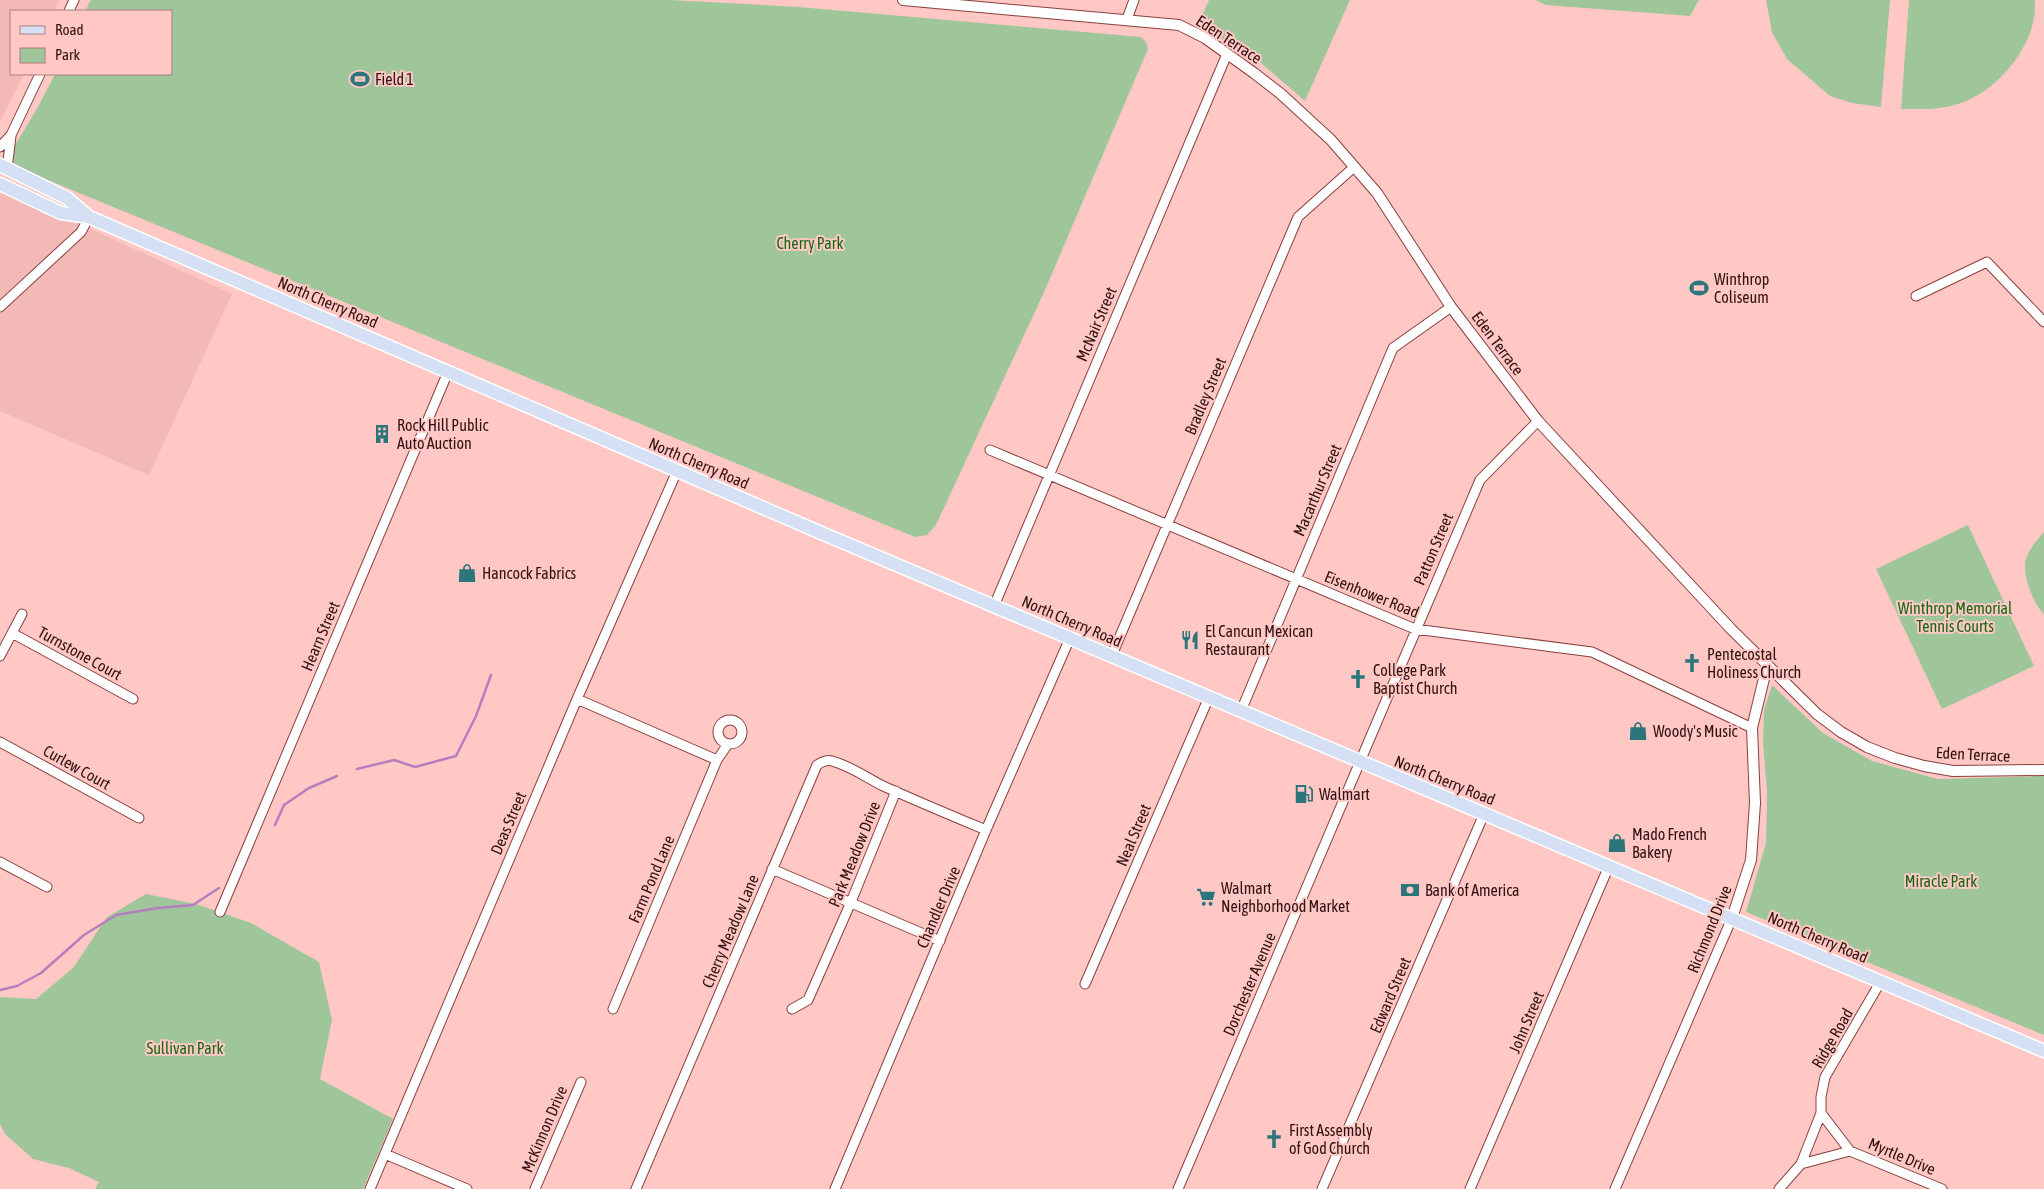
<svg xmlns="http://www.w3.org/2000/svg" width="2044" height="1189" font-family="'Asap Condensed',sans-serif">
  <style>
    .built { fill: #f3b9b6 }
    .green { fill: #9fc69a }
    .lines { fill: none; stroke-linecap: round; stroke-linejoin: round }
    .stream { stroke: #b67ebe; stroke-width: 2.5 }
    .minor-casing { stroke: #8b3f3e; stroke-width: 11 }
    .tertiary-casing { stroke: #8b3f3e; stroke-width: 12 }
    .primary-casing { stroke: #fff; stroke-width: 15 }
    .minor { stroke: #fff; stroke-width: 9 }
    .tertiary { stroke: #fff; stroke-width: 10 }
    .primary { stroke: #d5e0f5; stroke-width: 12 }
    .labels { text-anchor: middle; dominant-baseline: central; stroke-width: 4; stroke-linejoin: round; paint-order: stroke }
    .street-label { font-size: 16px; fill: #301010; stroke: #ffc8c5 }
    .poi-label { font-size: 16px; fill: #301010; stroke: #ffc8c5; text-anchor: start }
    .park-label { font-size: 16px; fill: #156710; stroke: #ffc8c5 }
  </style>
  <rect width="100%" height="100%" fill="#ffc8c5"/>
  <!-- built -->
  <path class="built" d="M0 0H60L54 11H11V74H24L0 122Z
    M0 187 232 294 149 475 0 411Z"/>
  <!-- green -->
  <path class="green" d="M91 0H671L799 7 1141 37 1146 42 1148 49 1045 290 936 525 927 535 915 537 16 167 12 162 14 147 39 105 55 74H171V11H85Z
    M1209 0H1350L1305 101 1261 63 1198 25Z
    M1535 0H1699L1690 16 1546 5Z
    M1766 0H1890L1881 107 1852 103 1830 96 1787 59 1772 32Z
    M1909 0H2035C2035 7 2035 16 2033 23 2025 57 1992 94 1958 104 1940 110 1919 109 1901 109Z
    M1968 525 2034 666 1942 709 1876 569Z
    M2044 532V614C2033 603 2025 581 2025 566 2025 553 2036 541 2044 532Z
    M1772 685 1823 733 1872 761 1938 779 2044 776V1035L1746 912 1766 843 1767 791 1763 743 1764 710Z
    M146 894 196 904 251 923 319 962 332 1020 320 1079 393 1119 363 1189H95L99 1182 69 1168 33 1159 5 1134 0 1124V997L36 999 73 968 107 917Z"/>
  <g class="lines">
    <!-- stream -->
    <path class="stream" d="M357 769 394 760 415 767 456 756 476 716 491 675
      M275 825 284 805 309 788 337 776
      M0 990 17 986 41 973 84 935 116 915 158 908 193 905 219 888"/>
    <!-- minor casing -->
    <g class="minor-casing">
      <path id="minor" d="M69 11 74 0
        M1127 19 1134 0
        M0 147 11 135 40 74
        M7 169 11 136
        M1916 296 1987 262 2044 322
        M0 307 81 232 89 217
        M990 450 1415 629 1592 652 1752 728
        M994 606 1227 54
        M12 633 133 699
        M1112 655 1298 217 1353 168
        M0 656 22 614
        M577 699 717 760
        M1241 711 1393 348 1451 307
        M718 732a12 12 0 1 1 24 0a12 12 0 1 1-24 0Z
        M0 742 139 818
        M0 862 47 887
        M772 869 940 941
        M220 912 448 372
        M1881 981 1825 1077 1821 1097V1113L1850 1151 1942 1189
        M1085 984 1209 697
        M613 1009 717 760 728 744
        M792 1009 808 1000 851 902 896 791
        M385 1154 467 1189
        M1801 1164 1821 1113
        M370 1189 577 699 677 471
        M535 1189 581 1082
        M636 1189 817 765C823 761 828 759 835 762 852 767 867 778 883 786 917 801 952 816 986 830
        M835 1189 986 830 1070 638
        M1178 1189 1480 480 1538 421
        M1322 1189 1484 814
        M1470 1189 1609 866
        M1615 1189 1732 918
        M1779 1189 1801 1164 1850 1151"/>
    </g>
    <!-- tertiary casing -->
    <g class="tertiary-casing">
      <path id="tertiary" d="M903 0 1179 25 1205 38 1254 73 1281 94 1331 140 1377 193 1451 307 1538 421 1731 629 1817 714 1841 732 1867 747 1895 758 1924 766 1953 771 2044 770
        M1732 918 1751 860 1755 803 1752 728 1767 666"/>
    </g>
    <!-- primary casing -->
    <g class="primary-casing">
      <path id="primary" d="M0 165 67 198 89 217
        M0 184 61 213 89 217 819 532 2044 1051"/>
    </g>
    <!-- minor -->
    <use href="#minor" class="minor"/>
    <!-- tertiary -->
    <use href="#tertiary" class="tertiary"/>
    <!-- primary -->
    <use href="#primary" class="primary"/>
  </g>
  <!-- icons -->
  <defs>
    <g id="stadium-bare" transform="scale(1.5)"><path d="M0-5a6.5 5 0 1 0 0 10a6.5 5 0 1 0 0-10ZM-3.5-1.8h7v3.6h-7Z" fill="#2c757b" stroke="#ffc8c5" stroke-width="2.5" paint-order="stroke"/></g>
    <g id="building-bare" transform="scale(1.5)"><path d="M-4-6H4V6H1V3H-1V6H-4ZM-2.5-4.3h1.7v1.8h-1.7ZM.8-4.3h1.7v1.8H.8ZM-2.5-1h1.7V.8h-1.7ZM.8-1h1.7V.8H.8Z" fill="#2c757b" stroke="#ffc8c5" stroke-width="2.5" paint-order="stroke"/></g>
    <g id="shop-bare" transform="scale(1.5)"><path d="M-5-2.5h2.3a2.7 3.5 0 0 1 5.4 0H5L5.5 6h-11ZM-1.5-2.5h3a1.5 2.3 0 0 0-3 0Z" fill="#2c757b" stroke="#ffc8c5" stroke-width="2.5" paint-order="stroke"/></g>
    <g id="restaurant-bare" transform="scale(1.5)"><path d="M-5-6h1v4h1v-4h1v4h1v-4h1v5L-1.5 .5V6h-2V.5L-5-1ZM5-6V6H3V1.5H1.5Q1.5-4 5-6Z" fill="#2c757b" stroke="#ffc8c5" stroke-width="2.5" paint-order="stroke"/></g>
    <g id="church-bare" transform="scale(1.5)"><path d="M-1.2-6h2.4v3.5h3.3v2.4h-3.3V6h-2.4V-.1h-3.3v-2.4h3.3Z" fill="#2c757b" stroke="#ffc8c5" stroke-width="2.5" paint-order="stroke"/></g>
    <g id="fuel-bare" transform="scale(1.5)"><path d="M-5.5-6h7V0h2V4h1.3V-2.5L3-4.5l.8-.8L6-3V5H2.5V1h-1V6h-7ZM-4.2-4.7v3.2H.2V-4.7Z" fill="#2c757b" stroke="#ffc8c5" stroke-width="2.5" paint-order="stroke"/></g>
    <g id="bank-bare" transform="scale(1.5)"><path d="M-6-4H6V4H-6ZM0-2.3a2.3 2.3 0 1 0 0 4.6a2.3 2.3 0 1 0 0-4.6Z" fill="#2c757b" stroke="#ffc8c5" stroke-width="2.5" paint-order="stroke"/></g>
    <g id="supermarket-bare" transform="scale(1.5)"><path d="M-6-5.5h2.5l.6 2H6L4.5 2H-2.5L-4.4-4H-6ZM-1.5 3.2a1.3 1.3 0 1 0 .1 0ZM3 3.2a1.3 1.3 0 1 0 .1 0Z" fill="#2c757b" stroke="#ffc8c5" stroke-width="2.5" paint-order="stroke"/></g>
  </defs>
  <g fill-rule="evenodd">
    <use href="#stadium-bare" x="360" y="79"/>
    <use href="#stadium-bare" x="1699" y="288"/>
    <use href="#building-bare" x="382" y="434"/>
    <use href="#shop-bare" x="467" y="573"/>
    <use href="#restaurant-bare" x="1190" y="640"/>
    <use href="#church-bare" x="1692" y="663"/>
    <use href="#church-bare" x="1358" y="679"/>
    <use href="#shop-bare" x="1638" y="731"/>
    <use href="#fuel-bare" x="1304" y="794"/>
    <use href="#shop-bare" x="1617" y="843"/>
    <use href="#bank-bare" x="1410" y="890"/>
    <use href="#supermarket-bare" x="1206" y="897"/>
    <use href="#church-bare" x="1274" y="1139"/>
  </g>
  <g class="labels">
    <!-- street labels -->
    <g class="street-label">
      <text transform="translate(1229 39) rotate(33)">Eden Terrace</text>
      <text transform="translate(328 302) rotate(23)">North Cherry Road</text>
      <text transform="translate(1096 324) rotate(-67)">McNair Street</text>
      <text transform="translate(1498 343) rotate(53)">Eden Terrace</text>
      <text transform="translate(1205 396) rotate(-67)">Bradley Street</text>
      <text transform="translate(699 463) rotate(23)">North Cherry Road</text>
      <text transform="translate(1317 490) rotate(-67)">Macarthur Street</text>
      <text transform="translate(1433 549) rotate(-67)">Patton Street</text>
      <text transform="translate(1372 594) rotate(22)">Eisenhower Road</text>
      <text transform="translate(1072 621) rotate(23)">North Cherry Road</text>
      <text transform="translate(320 636) rotate(-67)">Hearn Street</text>
      <text transform="translate(80 653) rotate(29)">Turnstone Court</text>
      <text transform="translate(1973 754) rotate(3)">Eden Terrace</text>
      <text transform="translate(77 767) rotate(29)">Curlew Court</text>
      <text transform="translate(1445 780) rotate(22)">North Cherry Road</text>
      <text transform="translate(508 823) rotate(-67)">Deas Street</text>
      <text transform="translate(1133 835) rotate(-67)">Neal Street</text>
      <text transform="translate(854 854) rotate(-68)">Park Meadow Drive</text>
      <text transform="translate(651 879) rotate(-67)">Farm Pond Lane</text>
      <text transform="translate(938 907) rotate(-67)">Chandler Drive</text>
      <text transform="translate(1709 929) rotate(-68)">Richmond Drive</text>
      <text transform="translate(730 931) rotate(-67)">Cherry Meadow Lane</text>
      <text transform="translate(1818 937) rotate(23)">North Cherry Road</text>
      <text transform="translate(1249 984) rotate(-67)">Dorchester Avenue</text>
      <text transform="translate(1390 995) rotate(-67)">Edward Street</text>
      <text transform="translate(1526 1022) rotate(-67)">John Street</text>
      <text transform="translate(1832 1038) rotate(-60)">Ridge Road</text>
      <text transform="translate(544 1129) rotate(-67)">McKinnon Drive</text>
      <text transform="translate(1902 1156) rotate(23)">Myrtle Drive</text>
    </g>
    <!-- poi labels -->
    <g class="poi-label">
      <text x="375" y="79">Field 1</text>
      <text x="1714" y="279">Winthrop<tspan x="1714" dy="18">Coliseum</tspan></text>
      <text x="397" y="425">Rock Hill Public<tspan x="397" dy="18">Auto Auction</tspan></text>
      <text x="482" y="573">Hancock Fabrics</text>
      <text x="1205" y="631">El Cancun Mexican<tspan x="1205" dy="18">Restaurant</tspan></text>
      <text x="1707" y="654">Pentecostal<tspan x="1707" dy="18">Holiness Church</tspan></text>
      <text x="1373" y="670">College Park<tspan x="1373" dy="18">Baptist Church</tspan></text>
      <text x="1653" y="731">Woody's Music</text>
      <text x="1319" y="794">Walmart</text>
      <text x="1632" y="834">Mado French<tspan x="1632" dy="18">Bakery</tspan></text>
      <text x="1221" y="888">Walmart<tspan x="1221" dy="18">Neighborhood Market</tspan></text>
      <text x="1425" y="890">Bank of America</text>
      <text x="1289" y="1130">First Assembly<tspan x="1289" dy="18">of God Church</tspan></text>
    </g>
    <!-- park labels -->
    <g class="park-label">
      <text x="810" y="243">Cherry Park</text>
      <text x="1955" y="608">Winthrop Memorial<tspan x="1955" dy="18">Tennis Courts</tspan></text>
      <text x="1941" y="881">Miracle Park</text>
      <text x="185" y="1048">Sullivan Park</text>
    </g>
  </g>
  <!-- legend -->
  <rect x="10" y="10" width="162" height="65" fill="#ffc8c5" stroke="#ac7e7d"/>
  <rect x="20" y="26" width="25" height="8" fill="#d5e0f5" stroke="#ac7e7d"/>
  <text x="55" y="35" font-size="15" fill="#301010">Road</text>
  <rect x="20" y="48" width="25" height="15" fill="#9fc69a" stroke="#ac7e7d"/>
  <text x="55" y="60" font-size="15" fill="#301010">Park</text>
</svg>
